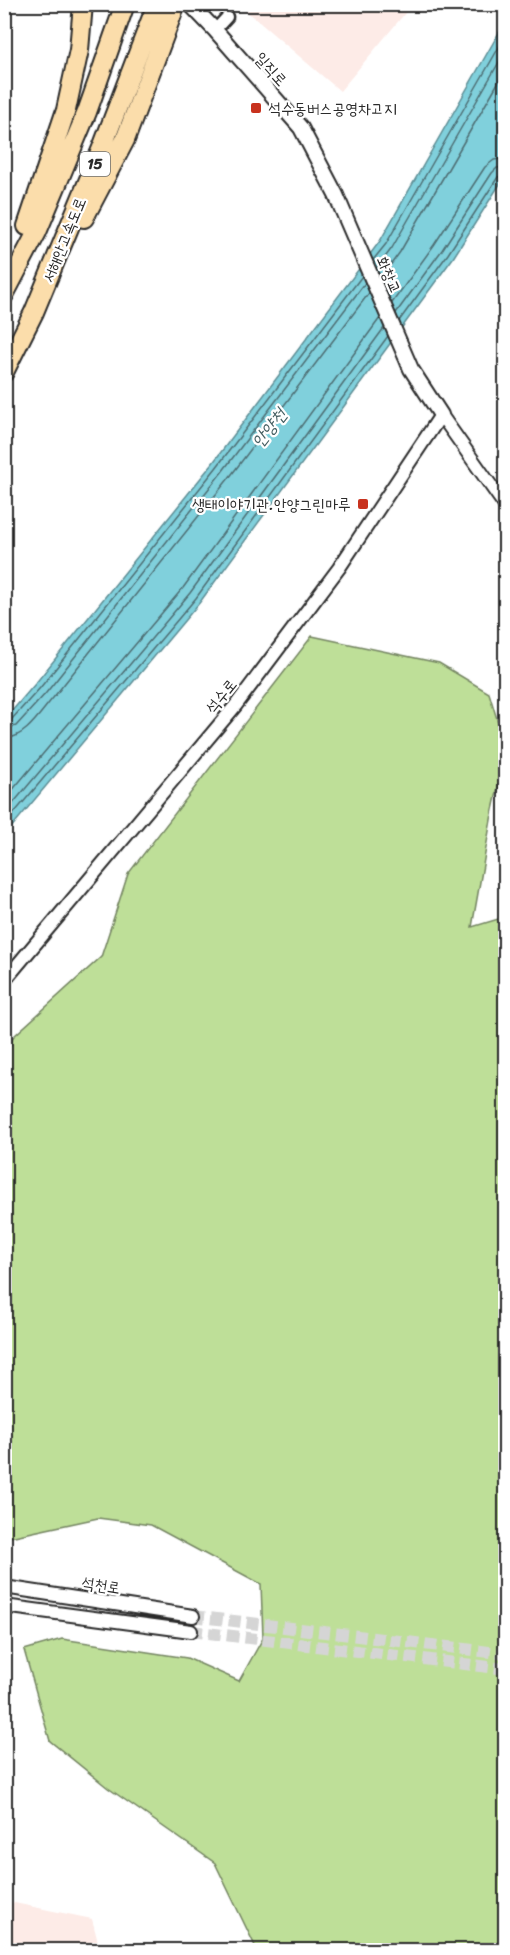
<svg xmlns="http://www.w3.org/2000/svg" width="510" height="1955" font-family="Sriracha,'Poor Story',sans-serif">
  <style>
    .built { fill: #fdebe7 }
    .green { fill: #bedf98; stroke: #748562; stroke-width: 1.5 }
    .water { fill: #80d0dc; stroke: #5e8e95; stroke-width: 1.5 }
    .lines { fill: none; stroke-linecap: round; stroke-linejoin: round }
    .shore { stroke: #4d6d72; stroke-width: 1.5 }
    .tertiary-tunnel { stroke: #d5d5d5; stroke-width: 12; stroke-dasharray: 12 6; stroke-linecap: butt }
    .minor-casing { stroke: #2b2b2b; stroke-width: 15 }
    .tertiary-casing { stroke: #2b2b2b; stroke-width: 16 }
    .secondary-casing { stroke: #2b2b2b; stroke-width: 18 }
    .motorway-casing { stroke: #2b2b2b; stroke-width: 22 }
    .minor { stroke: #fff; stroke-width: 10 }
    .tertiary { stroke: #fff; stroke-width: 12 }
    .secondary { stroke: #fff; stroke-width: 14 }
    .motorway { stroke: #fbddab; stroke-width: 18 }
    .poi-dot { fill: #c8321e; stroke: #fff; stroke-width: 2 }
    .labels { text-anchor: middle; dominant-baseline: central; stroke-width: 4.5; stroke-linejoin: round; paint-order: stroke }
    .shield { fill: #fff; stroke: #6b6b6b; stroke-width: 1.5 }
    .shield-label { font-size: 15px; font-weight: bold; fill: #2b2b2b }
    .street-label { font-size: 16px; fill: #2b2b2b; stroke: #fff }
    .poi-label { font-size: 16px; fill: #2b2b2b; stroke: #fff; text-anchor: start }
    .water-label { font-size: 18px; font-style: italic; fill: #445d60; stroke: #fff }
  </style>
  <rect width="100%" height="100%" fill="#fff"/>
  <filter id="ink" filterUnits="userSpaceOnUse"><feTurbulence type="fractalNoise" baseFrequency=".0167" numOctaves="2"/><feDisplacementMap in="SourceGraphic" scale="12" xChannelSelector="R" yChannelSelector="G"/><feConvolveMatrix kernelMatrix="1 2 1 2 8 2 1 2 1" color-interpolation-filters="sRGB"/></filter>
  <g filter="url(#ink)">
    <!-- built -->
    <path class="built" d="M239 5H412L340 91Z
      M5 1901 92 1919 100 1950H5Z"/>
    <!-- green -->
    <path class="green" d="M312 636 439 663 489 693 505 745V758L492 814 472 927 505 917V1950H257L215 1863 108 1788 50 1741 24 1650 62 1639 187 1658 239 1681 263 1638 261 1584 151 1525 98 1518 5 1538 4 1071 13 1037 101 957 128 874Z"/>
    <!-- water -->
    <path class="water" d="M505 22V176L453 258 200 602 5 835V719L35 684 212 464 380 241Z"/>
    <g class="lines">
      <!-- shore -->
      <path class="shore" d="M373 260 386 244 506 35
        M377 268 392 248 506 50
        M381 278 400 252 506 69
        M392 303 434 245 485 167 494 160 506 158
        M396 313 442 250 492 173 497 168 506 167
        M399 321 448 254 498 177 506 174
        M4 722 11 720 40 688 216 468 362 276
        M4 730 16 726 46 693 222 472 365 283
        M4 739C26 738 40 713 53 698L229 478 369 293
        M4 800 183 588 380 318
        M4 814 190 593 384 328
        M4 825 196 598 388 336"/>
      <!-- tertiary-tunnel -->
      <path class="tertiary-tunnel" d="M193 1616 506 1654
        M191 1631 506 1669"/>
      <!-- minor casing -->
      <g class="minor-casing">
        <path id="minor" d="M215 30 227 17"/>
      </g>
      <!-- tertiary casing -->
      <g class="tertiary-casing">
        <path id="tertiary" d="M4 981 236 705 339 568 441 415 506 507
          M4 1587 193 1616
          M4 1606 191 1631"/>
      </g>
      <!-- secondary casing -->
      <g class="secondary-casing">
        <path id="secondary" d="M190 4 215 30 301 128 336 195 411 369 441 415"/>
      </g>
      <!-- motorway casing -->
      <g class="motorway-casing">
        <path id="motorway" d="M84 218 125 140 176 4
          M27 226 66 110 79 50 83 4
          M4 295 37 232 87 112 125 4
          M4 372 34 312 102 148 157 4"/>
      </g>
      <!-- minor -->
      <use href="#minor" class="minor"/>
      <!-- tertiary -->
      <use href="#tertiary" class="tertiary"/>
      <!-- secondary -->
      <use href="#secondary" class="secondary"/>
      <!-- motorway -->
      <use href="#motorway" class="motorway"/>
    </g>
  </g>
  <!-- markers -->
  <g class="poi-dot">
    <rect x="250" y="102" width="12" height="12" rx="3"/>
    <rect x="357" y="498" width="12" height="12" rx="3"/>
  </g>
  <g class="labels">
    <!-- shield labels -->
    <rect class="shield" x="80" y="152" width="30" height="24" rx="4.5"/>
    <g class="shield-label">
      <text x="95" y="164">15</text>
    </g>
    <!-- street labels -->
    <g class="street-label">
      <text transform="translate(271 69) rotate(48)">일직로</text>
      <text transform="translate(64 240) rotate(-68)">서해안고속도로</text>
      <text transform="translate(389 275) rotate(66)">화창교</text>
      <text transform="translate(221 696) rotate(-51)">석수로</text>
      <text transform="translate(101 1585) rotate(9)">석천로</text>
    </g>
    <!-- poi labels -->
    <g class="poi-label">
      <text x="268" y="108">석수동버스공영차고지</text>
      <text x="351" y="504" text-anchor="end">생태이야기관.안양그린마루</text>
    </g>
    <!-- water labels -->
    <g class="water-label">
      <text transform="translate(269 428) rotate(-52)">안양천</text>
    </g>
  </g>
  <!-- margin -->
  <rect width="510" height="1955" fill="none" stroke="#fff" stroke-width="24"/>
  <rect x="12" y="12" width="486" height="1931" fill="none" stroke="#2b2b2b" stroke-width="2" filter="url(#ink)"/>
</svg>
